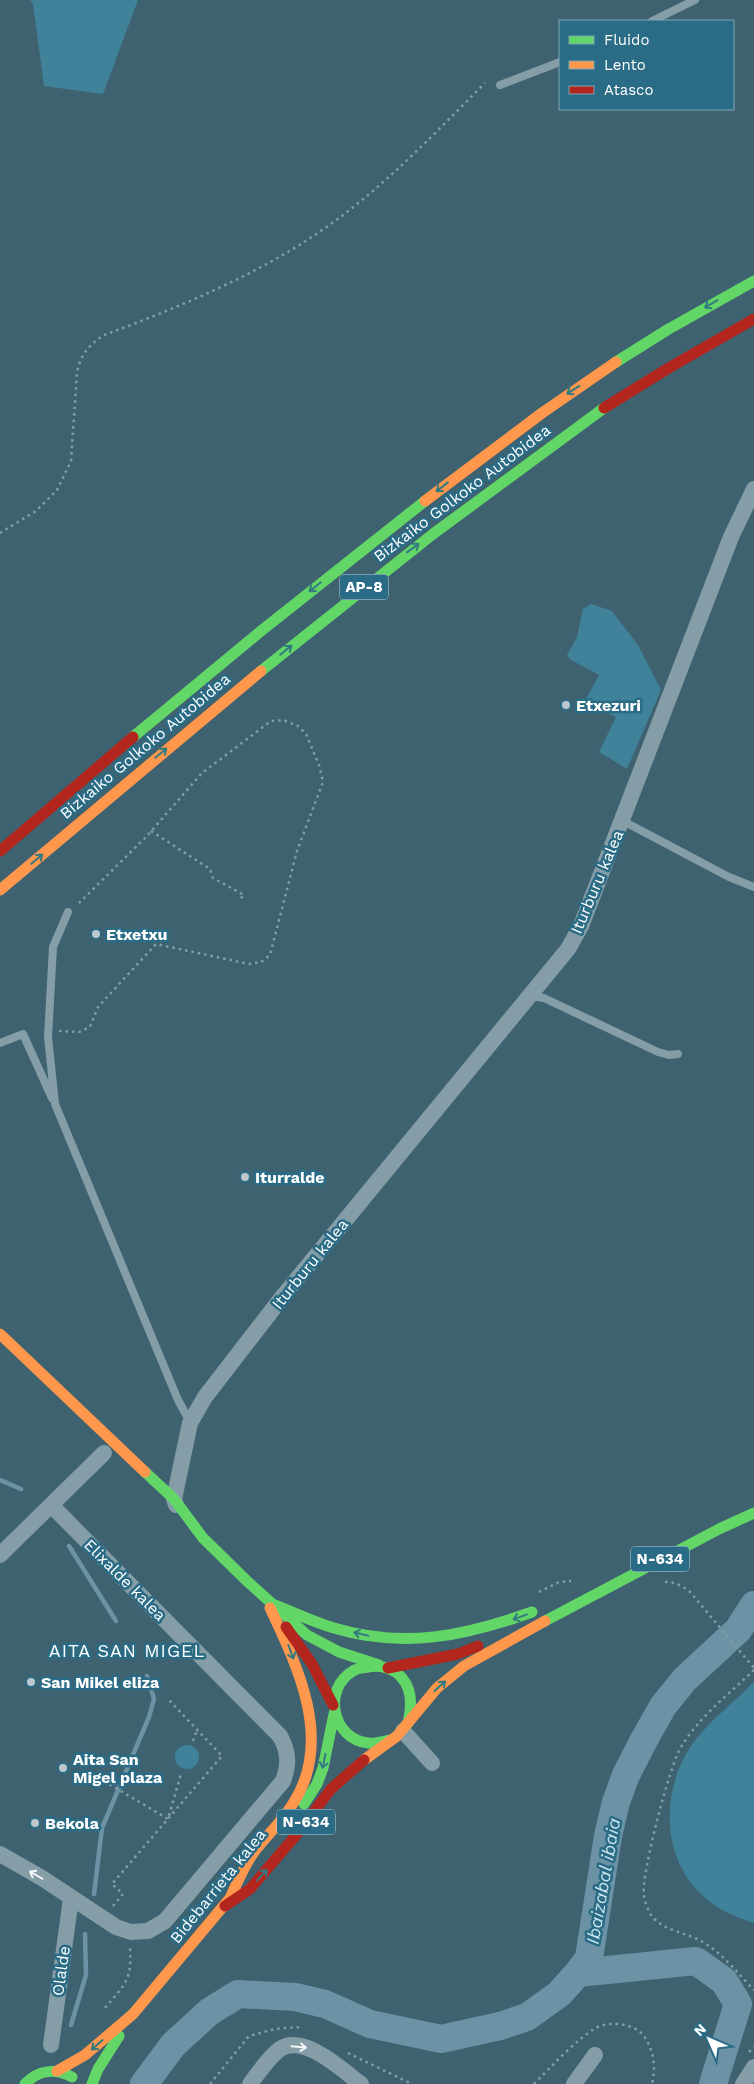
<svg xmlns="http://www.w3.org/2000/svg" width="754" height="2084" font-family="'Work Sans',sans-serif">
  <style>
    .green { fill: #3f829a }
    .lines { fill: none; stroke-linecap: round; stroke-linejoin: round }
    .stream { stroke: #6b93a5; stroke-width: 4.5 }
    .river { stroke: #6b93a5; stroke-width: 28 }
    .path { stroke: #859da6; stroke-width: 2.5; stroke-dasharray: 2.5 4; stroke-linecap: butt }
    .lane { stroke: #859da6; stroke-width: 8 }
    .street { stroke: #859da6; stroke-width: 16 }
    .fast { stroke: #63d668; stroke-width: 11 }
    .slow { stroke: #ff974d; stroke-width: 11 }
    .jam { stroke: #b3261e; stroke-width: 11 }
    .oneway { stroke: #337b81 }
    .oneway2 { stroke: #f3f5f6 }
    .poi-dot { fill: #bcc8cd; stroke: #2a6b85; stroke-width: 2 }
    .labels { text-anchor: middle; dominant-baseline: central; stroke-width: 5; stroke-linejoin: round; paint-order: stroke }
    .shield { fill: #2a6b85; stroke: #bfd3da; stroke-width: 1 }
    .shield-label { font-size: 15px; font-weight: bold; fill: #fff }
    .street-label { font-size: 16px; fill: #fff; stroke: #2a6b85 }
    .poi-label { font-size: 16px; font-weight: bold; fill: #fff; stroke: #2a6b85; text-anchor: start }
    .neighbourhood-label { font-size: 18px; letter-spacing: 1px; fill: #fff; stroke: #2a6b85 }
    .water-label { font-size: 18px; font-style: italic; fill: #c9e6f1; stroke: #2a6b85 }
  </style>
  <rect width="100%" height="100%" fill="#3f6270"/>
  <!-- green -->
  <path class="green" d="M30 0H138L103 94 44 86 33 4Z
    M591 604 612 611 638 645 661 690 627 769 599 752 616 717 585 701 599 675 571 660 567 655 577 637 583 609Z
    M754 1682V1923C735 1917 716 1909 701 1894 659 1854 661 1782 697 1738 713 1718 735 1701 754 1682Z
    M175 1757a12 12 0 1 1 24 0a12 12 0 1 1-24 0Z"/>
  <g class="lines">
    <!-- stream -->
    <path class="stream" d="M0 1480 21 1489
      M69 1546 116 1621
      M94 1894 102 1828 149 1717 154 1699 147 1676
      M71 2025 86 1975 85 1934"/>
    <!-- river -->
    <path class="river" d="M578 1973 696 1961 724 1981 738 2004 713 2084
      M144 2084 173 2045 209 2012 238 1994 295 1997 325 2004 370 2024 441 2039 500 2026 527 2017 559 1994 578 1973 589 1958 608 1836 616 1802 626 1775 645 1738 663 1706 685 1679 738 1630 754 1605"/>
    <!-- path -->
    <path class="path" d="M0 533 36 511 57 490 71 461 77 372C81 354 89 345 104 335 180 307 262 273 328 226 386 185 435 133 485 83
      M151 831 210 869 213 878 244 895 239 900
      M59 1031 79 1032 90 1027 98 1007 156 944 249 964 261 962 270 955 297 851 323 782 319 765 306 734 298 726 283 720 271 721 202 773 146 837 77 905
      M665 1582C675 1582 683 1586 690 1592L754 1668
      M539 1592 559 1582 571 1581
      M754 1670C729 1694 699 1717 681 1747 670 1764 641 1875 644 1894 644 1900 648 1910 651 1915 663 1931 685 1932 701 1941 722 1952 738 1974 754 1990
      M193 1741 197 1730
      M104 1781 168 1819 181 1774
      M113 1906 123 1894 112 1884 222 1756 168 1699
      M105 2008C126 1983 132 1980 130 1947
      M749 2052 754 2047
      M348 2053 412 2084
      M210 2084 249 2036 275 2029 297 2027 301 2029
      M534 2084C550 2068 576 2040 594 2029 608 2020 634 2023 644 2036 654 2051 656 2067 652 2084"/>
    <!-- lane -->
    <path class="lane" d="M652 21 695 0
      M500 85 560 62
      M623 821 729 877 754 887
      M68 912 53 947 48 1037 55 1104 178 1400 190 1422
      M530 996 544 998 658 1052 669 1055 678 1054
      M0 1043 23 1034 52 1098"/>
    <!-- street -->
    <path class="street" d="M176 1505 174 1499 190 1423 205 1397 283 1296 568 949 581 926 731 537 754 489
      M0 1555 104 1453
      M403 1731 432 1763
      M0 1854 42 1878 116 1927 131 1932 148 1931 165 1921 283 1781C289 1765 289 1752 280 1736L51 1505
      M51 2045 71 1898
      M250 2084C259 2072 268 2058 280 2049 304 2033 343 2071 361 2084
      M574 2084 595 2055
      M743 2084 754 2067"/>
    <!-- fast -->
    <path class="fast" d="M616 362 667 330 754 281
      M261 671 433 534 604 408
      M133 737 261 631 425 501
      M145 1472 174 1499 203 1538 248 1582 307 1635 339 1652 379 1665
      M273 1604C293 1612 313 1622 334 1628 404 1649 465 1636 532 1612
      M545 1621 719 1529 754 1513
      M391 1740C384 1741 375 1744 368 1743 332 1739 322 1689 353 1671 357 1668 363 1668 368 1667 378 1665 388 1667 397 1673 413 1686 412 1705 408 1723
      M304 1804 317 1784 323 1768 334 1714
      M25 2084C38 2070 55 2068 72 2077
      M92 2084 98 2069 119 2036"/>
    <!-- slow -->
    <path class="slow" d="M425 501 542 413 616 362
      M0 890 261 671
      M0 1334 145 1472
      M364 1760 397 1736 437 1688 464 1666 545 1621
      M231 1896C238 1881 244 1866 254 1852 267 1835 283 1821 294 1802 333 1740 298 1667 270 1608
      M57 2071 85 2055 133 2014 236 1891"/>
    <!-- jam -->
    <path class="jam" d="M604 408 667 369 754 319
      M0 851 133 737
      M286 1627 312 1664 333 1705
      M388 1668 458 1654 478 1646
      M225 1906 250 1889 297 1834 331 1789 364 1760"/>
  </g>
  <!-- one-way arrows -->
  <defs><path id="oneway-shaft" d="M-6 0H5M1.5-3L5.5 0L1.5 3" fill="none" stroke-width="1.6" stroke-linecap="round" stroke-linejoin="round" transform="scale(1.25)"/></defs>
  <g class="oneway">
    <use href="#oneway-shaft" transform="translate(711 304) rotate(149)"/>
    <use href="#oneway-shaft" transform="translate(573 390) rotate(147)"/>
    <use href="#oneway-shaft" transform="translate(442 487) rotate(142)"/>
    <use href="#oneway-shaft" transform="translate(413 548) rotate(-36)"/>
    <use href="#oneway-shaft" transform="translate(315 587) rotate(141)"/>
    <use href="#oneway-shaft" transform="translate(286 650) rotate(-39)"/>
    <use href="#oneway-shaft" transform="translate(161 753) rotate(-40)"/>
    <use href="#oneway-shaft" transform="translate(37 859) rotate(-40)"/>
    <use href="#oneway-shaft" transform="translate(520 1617) rotate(160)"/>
    <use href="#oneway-shaft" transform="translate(361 1634) rotate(-167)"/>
    <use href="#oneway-shaft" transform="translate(291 1652) rotate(69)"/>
    <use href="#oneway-shaft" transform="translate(440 1686) rotate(-42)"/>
    <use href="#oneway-shaft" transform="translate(324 1761) rotate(102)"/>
    <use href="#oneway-shaft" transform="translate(262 1875) rotate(-48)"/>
    <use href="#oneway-shaft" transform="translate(97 2045) rotate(139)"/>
  </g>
  <g class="oneway2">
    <use href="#oneway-shaft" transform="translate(36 1875) rotate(-150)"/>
    <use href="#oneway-shaft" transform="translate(299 2047) rotate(5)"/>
  </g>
  <!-- markers -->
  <g class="poi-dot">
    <circle cx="566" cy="705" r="5"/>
    <circle cx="96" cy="934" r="5"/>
    <circle cx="245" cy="1177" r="5"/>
    <circle cx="31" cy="1682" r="5"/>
    <circle cx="63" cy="1768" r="5"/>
    <circle cx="35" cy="1823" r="5"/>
  </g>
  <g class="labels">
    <!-- shield labels -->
    <g class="shield">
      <rect x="340" y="574.5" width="48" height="25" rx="4"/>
      <rect x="631" y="1546.5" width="58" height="25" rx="4"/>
      <rect x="277" y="1809.5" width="58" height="25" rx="4"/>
    </g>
    <g class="shield-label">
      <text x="364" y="587">AP-8</text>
      <text x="660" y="1559">N-634</text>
      <text x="306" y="1822">N-634</text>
    </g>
    <!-- street labels -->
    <g class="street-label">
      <text transform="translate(462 493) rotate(-37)">Bizkaiko Golkoko Autobidea</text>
      <text transform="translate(145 746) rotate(-40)">Bizkaiko Golkoko Autobidea</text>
      <text transform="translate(597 882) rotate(-67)">Iturburu kalea</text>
      <text transform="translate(310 1264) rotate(-51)">Iturburu kalea</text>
      <text transform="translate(125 1580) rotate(45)">Elixalde kalea</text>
      <text transform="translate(218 1886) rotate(-51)">Bidebarrieta kalea</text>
      <text transform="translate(61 1971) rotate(-82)">Olalde</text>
    </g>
    <!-- poi labels -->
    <g class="poi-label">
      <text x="576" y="705">Etxezuri</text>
      <text x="106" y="934">Etxetxu</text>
      <text x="255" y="1177">Iturralde</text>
      <text x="41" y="1682">San Mikel eliza</text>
      <text x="73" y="1759">Aita San<tspan x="73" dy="18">Migel plaza</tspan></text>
      <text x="45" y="1823">Bekola</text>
    </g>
    <!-- neighbourhood labels -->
    <g class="neighbourhood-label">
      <text x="127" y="1650">AITA SAN MIGEL</text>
    </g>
    <!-- water labels -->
    <g class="water-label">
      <text transform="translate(603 1881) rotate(-80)">Ibaizabal ibaia</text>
    </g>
  </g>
  <!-- legend -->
  <rect x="559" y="20" width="175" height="90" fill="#2a6b85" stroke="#7fa6b6"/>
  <rect x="569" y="36" width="25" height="8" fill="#63d668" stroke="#7fa6b6"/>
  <text x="604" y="45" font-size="15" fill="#ffffff">Fluido</text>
  <rect x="569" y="61" width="25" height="8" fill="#ff974d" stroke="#7fa6b6"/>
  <text x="604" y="70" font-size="15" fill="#ffffff">Lento</text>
  <rect x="569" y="86" width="25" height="8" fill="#b3261e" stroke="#7fa6b6"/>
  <text x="604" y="95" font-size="15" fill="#ffffff">Atasco</text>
  <!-- north arrow -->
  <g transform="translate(709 2039) rotate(315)" stroke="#2a6b85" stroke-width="4" paint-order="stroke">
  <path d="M0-4L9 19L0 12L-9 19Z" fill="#ffffff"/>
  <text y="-8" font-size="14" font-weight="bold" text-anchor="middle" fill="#ffffff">N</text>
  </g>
</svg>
